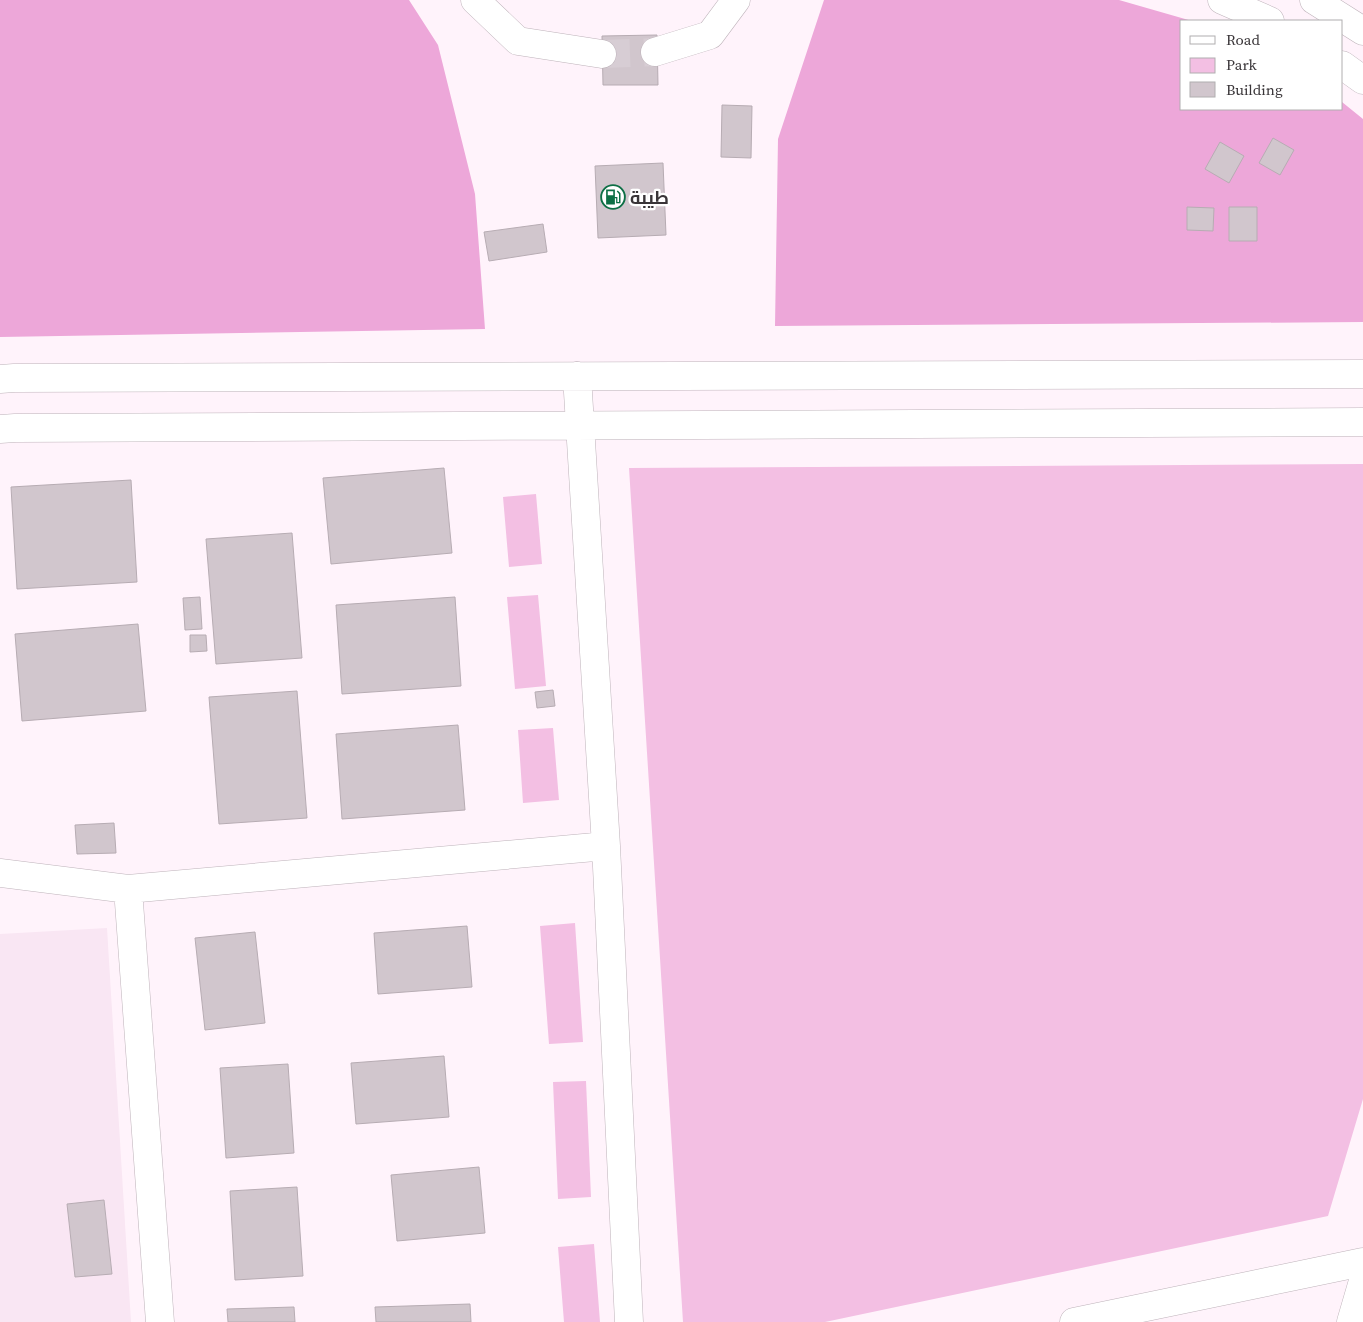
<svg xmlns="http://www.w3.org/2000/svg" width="1363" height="1322" font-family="'Source Serif 4',Cairo,serif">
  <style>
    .built { fill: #f9e6f3 }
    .green { fill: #f3bfe3 }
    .forest { fill: #eda7d9 }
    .building { fill: #d1c6cd; stroke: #b7acb3 }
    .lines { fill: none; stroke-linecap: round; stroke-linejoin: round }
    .minor-tunnel { stroke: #d7cdd4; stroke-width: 28; stroke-dasharray: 28 14; stroke-linecap: butt }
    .minor-casing { stroke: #beb3ba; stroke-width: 29 }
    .major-casing { stroke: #beb3ba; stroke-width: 29 }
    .highway-casing { stroke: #beb3ba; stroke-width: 29 }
    .minor { stroke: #fff; stroke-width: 28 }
    .major { stroke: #fff; stroke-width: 28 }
    .highway { stroke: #fff; stroke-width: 28 }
    .labels { text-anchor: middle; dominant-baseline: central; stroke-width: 4.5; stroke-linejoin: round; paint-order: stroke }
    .poi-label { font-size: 18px; font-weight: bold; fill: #393538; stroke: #fff; text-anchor: start }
  </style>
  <rect width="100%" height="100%" fill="#fff3fb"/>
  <!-- built -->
  <path class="built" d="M107 928 131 1322H0V934Z"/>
  <!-- green -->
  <path class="green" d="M1363 464V1099L1328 1216 825 1322H683L629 468Z
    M536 494 542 564 509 567 503 497Z
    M538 595 546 686 515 689 507 597Z
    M553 728 559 800 523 803 518 730Z
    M575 923 583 1042 549 1044 540 926Z
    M586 1081 591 1197 558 1199 553 1082Z
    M594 1244 600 1322H564L558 1247Z"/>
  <!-- forest -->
  <path class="forest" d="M0 0H409L438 45 475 194 485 329 0 337Z
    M824 0H1119L1192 21H1182V109H1342V102L1363 119V322L775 326 778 139Z"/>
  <!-- building -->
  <path class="building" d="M657 35 658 85H603L602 36Z
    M722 105 752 106 751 158 721 157Z
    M1273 138 1294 150 1280 175 1259 163Z
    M1220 142 1244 156 1229 183 1205 169Z
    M663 163 666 235 598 238 595 166Z
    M1187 207 1214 208 1213 231 1187 230Z
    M1229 207H1257V241H1229Z
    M543 224 547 252 489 261 484 232Z
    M444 468 452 553 331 564 323 478Z
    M131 480 137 582 17 589 11 487Z
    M292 533 302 658 216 664 206 539Z
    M200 597 202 629 185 630 183 598Z
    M455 597 461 686 342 694 336 605Z
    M138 624 146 711 22 721 15 634Z
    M190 635H206L207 651 190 652Z
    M553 690 555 706 537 708 535 692Z
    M297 691 307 818 219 824 209 697Z
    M458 725 465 810 342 819 336 734Z
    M114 823 116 853 77 854 75 825Z
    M467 926 472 987 378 994 374 933Z
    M255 932 265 1023 205 1030 195 938Z
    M444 1056 449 1117 356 1124 351 1063Z
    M288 1064 294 1153 226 1158 220 1068Z
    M479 1167 485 1233 397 1241 391 1175Z
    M297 1187 303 1276 235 1280 230 1191Z
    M104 1200 112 1274 75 1277 67 1204Z
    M470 1304 471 1322H376L375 1307Z
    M294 1307 295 1322H228L227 1309Z"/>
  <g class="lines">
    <!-- minor-tunnel -->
    <path class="minor-tunnel" d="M602 54 655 52"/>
    <!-- minor casing -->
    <g class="minor-casing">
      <path id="minor" d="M475 0 518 41 602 54
        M655 52 710 35 736 0
        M577 376 606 846 629 1322
        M0 379 14 378 1363 374
        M0 429 15 428 1363 422
        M0 873 128 889
        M160 1322 128 889 606 846
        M1074 1322 1363 1262"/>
    </g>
    <!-- major casing -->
    <g class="major-casing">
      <path id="major" d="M1351 1322 1363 1281"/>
    </g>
    <!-- highway casing -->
    <g class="highway-casing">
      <path id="highway" d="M1222 0 1270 21
        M1314 0 1363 31
        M1342 65 1363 80"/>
    </g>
    <!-- minor -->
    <use href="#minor" class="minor"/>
    <!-- major -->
    <use href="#major" class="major"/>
    <!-- highway -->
    <use href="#highway" class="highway"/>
  </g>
  <!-- icons -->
  <defs>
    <g id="fuel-ring" transform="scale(1.25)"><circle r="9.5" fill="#fff" stroke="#0d6f45" stroke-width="1.5"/><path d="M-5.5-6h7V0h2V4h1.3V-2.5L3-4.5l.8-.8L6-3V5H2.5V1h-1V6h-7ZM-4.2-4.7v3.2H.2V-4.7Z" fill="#0d6f45"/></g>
  </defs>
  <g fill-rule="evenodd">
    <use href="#fuel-ring" x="613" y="197"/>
  </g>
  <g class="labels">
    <!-- poi labels -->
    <g class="poi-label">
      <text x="630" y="197">طيبة</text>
    </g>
  </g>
  <!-- legend -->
  <rect x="1180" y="20" width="162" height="90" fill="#ffffff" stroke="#b0aeaf"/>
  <rect x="1190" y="36" width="25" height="8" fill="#ffffff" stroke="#b0aeaf"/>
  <text x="1226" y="45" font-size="15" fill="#393538">Road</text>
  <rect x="1190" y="58" width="25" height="15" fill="#f3bfe3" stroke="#b0aeaf"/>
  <text x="1226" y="70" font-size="15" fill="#393538">Park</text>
  <rect x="1190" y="82" width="25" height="15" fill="#d1c6cd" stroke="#b0aeaf"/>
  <text x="1226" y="95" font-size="15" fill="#393538">Building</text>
</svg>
